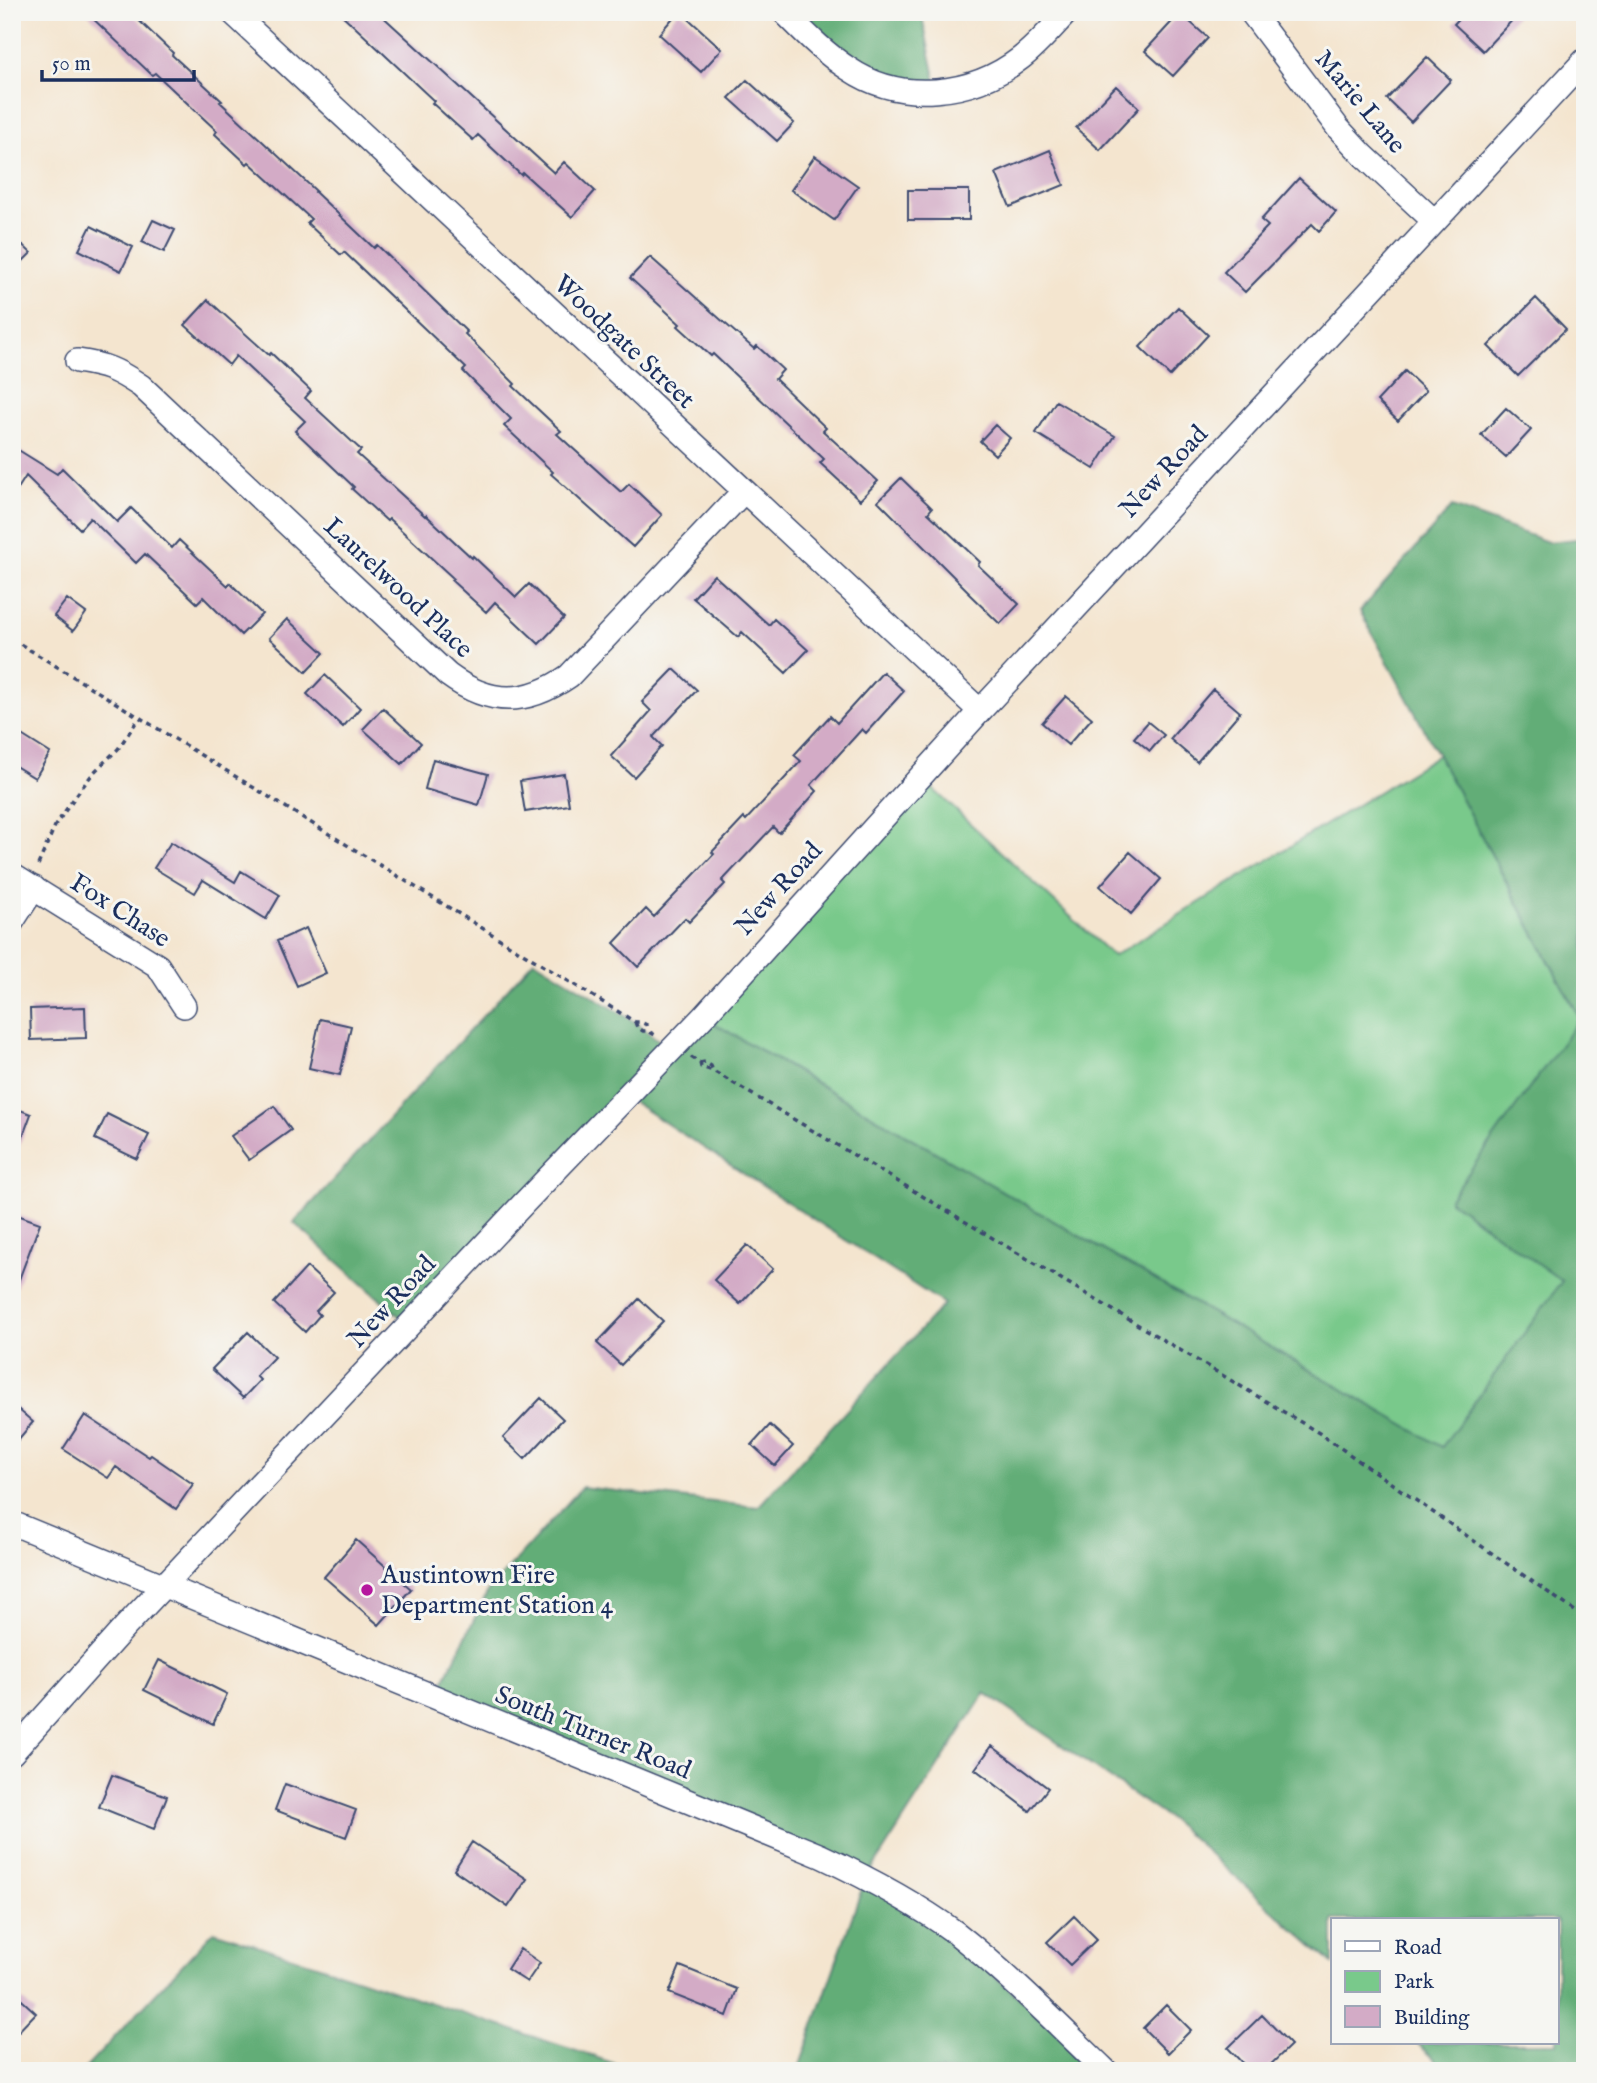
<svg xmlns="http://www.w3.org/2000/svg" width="1597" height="2083" font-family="'IM FELL English',serif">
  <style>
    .green { fill: #79c98b; stroke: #4a7c74; stroke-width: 2 }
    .forest { fill: #62ad77; stroke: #3e6e6a; stroke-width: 2 }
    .building { fill: #d3abc6 }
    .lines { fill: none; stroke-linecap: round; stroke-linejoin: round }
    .minor-casing { stroke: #3c4a6f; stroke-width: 26 }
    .path { stroke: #3c4a6f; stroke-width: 3.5; stroke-dasharray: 5 5; stroke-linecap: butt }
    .minor { stroke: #fff; stroke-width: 23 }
    .poi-dot { fill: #b5179e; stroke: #f6f6f2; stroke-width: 2.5 }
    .labels { text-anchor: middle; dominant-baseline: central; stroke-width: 6; stroke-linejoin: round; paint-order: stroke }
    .street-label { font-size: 26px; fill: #1b2f5e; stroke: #f6f6f2 }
    .poi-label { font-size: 26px; fill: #1b2f5e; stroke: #f6f6f2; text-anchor: start }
  </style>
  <rect width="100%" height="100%" fill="#f6f6f2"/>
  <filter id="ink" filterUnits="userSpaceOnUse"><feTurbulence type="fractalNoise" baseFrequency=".0143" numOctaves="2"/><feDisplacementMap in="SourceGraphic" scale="14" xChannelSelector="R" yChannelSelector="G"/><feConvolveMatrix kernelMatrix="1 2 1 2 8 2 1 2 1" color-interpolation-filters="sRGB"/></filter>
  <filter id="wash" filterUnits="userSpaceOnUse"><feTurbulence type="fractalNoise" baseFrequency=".00686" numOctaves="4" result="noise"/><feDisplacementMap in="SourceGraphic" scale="28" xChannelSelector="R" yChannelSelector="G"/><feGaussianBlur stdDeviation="1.57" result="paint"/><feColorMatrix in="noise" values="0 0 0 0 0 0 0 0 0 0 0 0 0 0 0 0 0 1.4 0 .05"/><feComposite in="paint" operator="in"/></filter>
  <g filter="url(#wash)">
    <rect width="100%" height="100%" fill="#f4e5cf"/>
    <!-- green -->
    <path class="green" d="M1438 755 1580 1019 1449 1200 1563 1281 1442 1447 703 1017 920 777 1113 956Z"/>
    <!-- forest -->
    <path class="forest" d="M812 12H921L938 91H906L806 34Z
      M1452 507 1548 542 1585 538V2071H1446L1417 2043H1557V1920H1333V1964L1175 1823 985 1693 867 1877 904 1899 1106 2071H798L866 1877 435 1699 488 1591 582 1487 758 1507 944 1304 627 1098 408 1324 294 1223 534 960 635 1022 671 1050 703 1017 1442 1447 1562 1281 1449 1200 1580 1018 1360 611Z
      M214 1931 637 2071H83Z"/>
    <g id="blocks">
      <!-- building -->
      <path class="building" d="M86 12H130L173 53 172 55 222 101 220 102 316 191 315 192 374 248 377 245 467 332 465 334 515 384 513 386 561 431 557 434 621 492 629 484 662 515 633 547 551 474 553 472 504 426 511 419 463 371 466 368 344 252 341 255 307 223 311 219 249 162 247 164 215 134 217 131 155 73 152 75Z
        M339 12H378L554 173 564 162 595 191 572 217 523 173 521 175 478 135 473 140 432 103 434 101Z
        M678 12H681L722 49 701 72 659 34Z
        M1465 12H1520L1483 51 1454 24Z
        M1180 13 1208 38 1173 76 1145 51Z
        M1427 57 1451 80 1411 122 1387 99Z
        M747 80 794 123 777 141 729 98Z
        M1116 86 1139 108 1100 150 1076 128Z
        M1050 150 1064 185 1010 207 996 173Z
        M815 156 858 186 834 220 791 190Z
        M1299 178 1336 212 1319 231 1312 224 1245 292 1224 272 1268 226 1261 220Z
        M908 190H969V220H908Z
        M153 220 175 230 164 252 142 242Z
        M91 226 133 247 121 271 79 250Z
        M12 235 31 253 12 272Z
        M650 257 754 349 757 346 783 370 775 379 826 428 823 431 878 481 860 500 820 463 824 459 713 354 711 356 678 326 680 324 630 278Z
        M1536 298 1566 329 1518 376 1488 346Z
        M208 300 269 355 271 353 311 391 305 398 361 450 357 454 425 516 426 515 472 558 473 556 516 597 529 584 564 618 539 644 495 602 486 612 451 580 453 578 389 519 387 521 352 489 354 487 295 431 305 421 236 356 229 365 185 325Z
        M1178 307 1208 335 1170 376 1140 347Z
        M1405 371 1426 391 1398 421 1377 401Z
        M1056 401 1115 436 1094 469 1036 433Z
        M1506 408 1531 430 1506 457 1481 435Z
        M995 425 1010 438 995 455 980 441Z
        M12 446 57 474 62 468 117 522 131 508 172 548 179 540 228 586 230 583 262 614 241 635 203 597 197 603 145 554 136 563 90 518 80 529 26 476 12 498Z
        M901 478 932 508 928 513 980 562 978 565 1019 604 1000 624 968 593 969 592 878 501Z
        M714 575 769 625 774 619 808 650 786 673 742 632 738 637 693 598Z
        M67 599 86 613 73 631 54 616Z
        M287 619 324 653 306 672 269 638Z
        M674 669 697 690 653 737 662 746 634 777 611 756 651 711 642 702Z
        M883 672 904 691 866 733 862 729 811 785 817 791 779 833 773 827 722 881 725 884 689 922 685 918 638 967 614 943 646 909 654 917 714 854 712 852 744 818 746 820 801 761 794 755 830 716 837 723Z
        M325 675 360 708 343 727 307 694Z
        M1213 689 1240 712 1197 762 1170 739Z
        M1066 696 1092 718 1068 745 1042 723Z
        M383 708 421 743 402 764 363 729Z
        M1148 722 1164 735 1150 751 1134 738Z
        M12 729 50 753 35 778 12 764Z
        M433 759 488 774 479 805 425 789Z
        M564 774 569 805 525 812 520 781Z
        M171 842 235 882 241 871 280 895 266 919 203 880 195 893 154 868Z
        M1130 852 1161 879 1131 914 1100 886Z
        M306 928 326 973 297 986 277 941Z
        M85 1007 86 1038 31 1040 30 1009Z
        M320 1019 351 1026 340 1075 309 1068Z
        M274 1106 291 1130 249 1160 231 1136Z
        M12 1107 31 1114 14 1160H12Z
        M107 1114 149 1135 137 1159 95 1139Z
        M12 1213 40 1223 14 1293H12Z
        M747 1245 773 1269 740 1304 714 1280Z
        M307 1267 334 1292 316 1311 320 1315 305 1332 274 1303Z
        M639 1299 663 1321 621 1365 597 1343Z
        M248 1332 274 1357 256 1376 260 1380 243 1398 212 1369Z
        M541 1398 563 1419 525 1459 503 1438Z
        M12 1404 33 1422 12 1447Z
        M85 1415 149 1457 151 1455 193 1484 176 1509 116 1467 108 1478 63 1449Z
        M770 1425 793 1446 775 1466 752 1445Z
        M356 1540 411 1589 379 1625 324 1577Z
        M159 1660 227 1694 213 1724 144 1690Z
        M992 1746 1048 1788 1030 1811 975 1769Z
        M112 1775 167 1796 154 1829 99 1807Z
        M285 1784 356 1810 346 1837 275 1810Z
        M472 1842 527 1879 508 1907 454 1870Z
        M1074 1916 1097 1939 1070 1965 1047 1942Z
        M520 1949 540 1963 527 1982 507 1969Z
        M680 1966 737 1989 727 2016 669 1993Z
        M12 1991 36 2013 12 2038Z
        M1166 2005 1191 2030 1168 2053 1143 2028Z
        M1262 2015 1291 2045 1264 2071H1250L1228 2048Z"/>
    </g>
  </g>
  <g filter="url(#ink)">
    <use href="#blocks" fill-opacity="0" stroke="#3c4a6f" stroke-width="2"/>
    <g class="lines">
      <!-- minor casing -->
      <g class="minor-casing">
        <path id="minor" d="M232 12 980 711
          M784 12C804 32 825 54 849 69 901 104 972 96 1021 58 1038 45 1052 28 1067 12
          M1251 12 1338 128 1363 155 1434 221
          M77 361C106 365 117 370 141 386L448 675C490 706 527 705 569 676L743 492
          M12 875 158 966 184 1006
          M12 922 34 888
          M12 1523 821 1856C868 1878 914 1902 956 1933 1009 1975 1057 2024 1106 2071
          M12 1753 125 1627 524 1203 703 1017 980 711 1585 60"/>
      </g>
      <!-- path -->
      <path class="path" d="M12 639 635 1022H640L647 1025 648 1031
        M38 865 55 826 74 798 94 772 118 749 139 718
        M635 1022 637 1027 643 1031H648L657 1036
        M691 1057 700 1063 701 1067 713 1071 1319 1433 1585 1618
        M700 1063 705 1062 711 1066 713 1071"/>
      <!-- minor -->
      <use href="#minor" class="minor"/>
    </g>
  </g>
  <!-- markers -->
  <circle class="poi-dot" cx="367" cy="1590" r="7"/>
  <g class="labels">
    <!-- street labels -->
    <g class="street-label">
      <text transform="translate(1360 102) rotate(50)">Marie Lane</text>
      <text transform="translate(624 342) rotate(43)">Woodgate Street</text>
      <text transform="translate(1164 472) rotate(-47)">New Road</text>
      <text transform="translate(398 588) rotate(43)">Laurelwood Place</text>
      <text transform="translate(779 889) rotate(-48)">New Road</text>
      <text transform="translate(120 911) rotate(33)">Fox Chase</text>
      <text transform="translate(392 1302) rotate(-47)">New Road</text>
      <text transform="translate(593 1733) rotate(22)">South Turner Road</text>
    </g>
    <!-- poi labels -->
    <g class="poi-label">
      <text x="381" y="1575">Austintown Fire<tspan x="381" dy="30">Department Station 4</tspan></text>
    </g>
  </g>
  <!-- margin -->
  <rect width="1597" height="2083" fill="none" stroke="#f6f6f2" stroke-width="42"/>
  <!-- legend -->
  <rect x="1331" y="1918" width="228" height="126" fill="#f6f6f2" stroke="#9ea6b7" stroke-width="2"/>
  <rect x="1345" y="1941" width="35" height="10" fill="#ffffff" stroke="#9ea6b7" stroke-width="2"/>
  <text x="1394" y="1954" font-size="21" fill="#1b2f5e">Road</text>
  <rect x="1345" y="1971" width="35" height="21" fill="#79c98b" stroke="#9ea6b7" stroke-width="2"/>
  <text x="1394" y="1988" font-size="21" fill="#1b2f5e">Park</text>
  <rect x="1345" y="2006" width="35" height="21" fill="#d3abc6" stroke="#9ea6b7" stroke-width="2"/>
  <text x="1394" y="2024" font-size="21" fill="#1b2f5e">Building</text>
  <!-- scale -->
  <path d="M42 70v10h152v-10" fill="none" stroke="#1b2f5e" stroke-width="3.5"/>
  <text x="52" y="70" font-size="21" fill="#1b2f5e" stroke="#f6f6f2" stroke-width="5" paint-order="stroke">50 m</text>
</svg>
